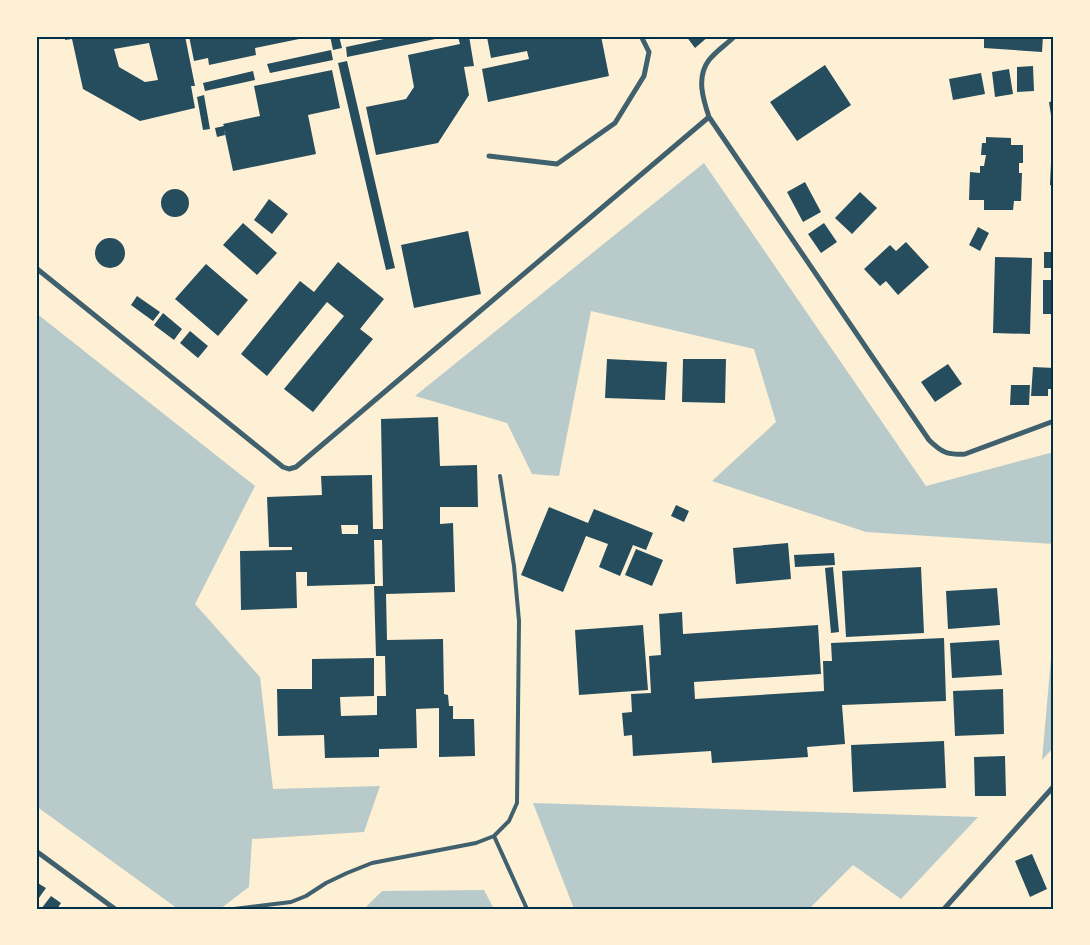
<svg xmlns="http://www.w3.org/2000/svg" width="1090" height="945" font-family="'Sofia Sans Condensed',sans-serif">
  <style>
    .green { fill: #b9caca }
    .building { fill: #264d5e; fill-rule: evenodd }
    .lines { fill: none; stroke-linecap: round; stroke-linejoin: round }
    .service { stroke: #3f606c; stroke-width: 4 }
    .minor { stroke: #3f606c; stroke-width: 5 }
    .neatline { fill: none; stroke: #003049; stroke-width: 2 }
  </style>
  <rect width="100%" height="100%" fill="#fdf0d5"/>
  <!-- green -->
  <path class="green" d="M704 163 926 486 1054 452V544L866 532 712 481 776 422 754 349 591 311 559 476 532 474 507 423 415 396Z
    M36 313 255 486 195 604 260 677 273 789 380 786 364 832 252 839 249 887 220 909H178L36 806Z
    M1054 625V747L1042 760Z
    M533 803 978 817 901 899 853 865 809 909H574Z
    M484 890 494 909H364L382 891Z"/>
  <!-- building -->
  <path class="building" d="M65 36H185L195 86H191L195 108 140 121 83 89 72 39 65 40ZM149 43 158 80 145 82 119 67 114 49Z
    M189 36H309V37L255 48 256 55 209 65 208 58 194 61Z
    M330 36H339L342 48 333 50Z
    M398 36 445 37 347 57 346 47Z
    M469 36 474 66 464 67 469 95 438 143 376 155 366 107 406 99 414 87 408 55 460 44 458 37Z
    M477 36H601L609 76 488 102 482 69 529 59 527 51 491 58 487 37 477 39Z
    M686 36H709L695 48Z
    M984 36H1043L1042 52 984 48Z
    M1051 36H1054V55H1051Z
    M331 50 333 60 270 73 267 64Z
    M347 61 395 268 386 270 338 63Z
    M825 65 851 105 797 141 770 102Z
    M1033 66 1034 91 1017 92V67Z
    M1009 69 1013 94 995 97 992 72Z
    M332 70 340 108 308 115 316 154 233 171 224 129 225 135 217 137 215 128 224 126 223 124 260 116 254 86Z
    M253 71 255 80 205 91 203 83Z
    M981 73 985 94 953 100 949 79Z
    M204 95 210 129 203 130 197 97Z
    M1054 101V121L1052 122 1049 102Z
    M986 137 1011 138V145H1023V163H1019V173H1022L1021 201H1014L1013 210H984V200H969L970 172 980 173V166H984L986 155H981L982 143H986Z
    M1052 141H1054V186L1050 185Z
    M805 182 821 212 803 222 787 192Z
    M161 203a14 14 0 1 1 28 0a14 14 0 1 1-28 0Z
    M860 192 877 208 852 234 835 218Z
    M269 199 288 214 272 234 254 220Z
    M243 223 277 253 257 275 223 245Z
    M824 223 837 242 821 253 808 234Z
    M978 227 989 233 980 251 969 245Z
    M468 231 481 294 414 308 401 245Z
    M95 253a15 15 0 1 1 30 0a15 15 0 1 1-30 0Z
    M906 242 929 267 898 295 886 281 880 286 864 269 890 245 896 251Z
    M1044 252H1054V268H1044Z
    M995 257 1032 258 1030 334 993 333Z
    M338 262 384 299 360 329 373 339 313 412 284 389 344 316 327 302 267 376 241 354 300 281 314 292Z
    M206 264 248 300 218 336 175 299Z
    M1043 280H1054V314H1043Z
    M137 296 160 312 153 321 131 305Z
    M163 313 182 329 174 340 154 325Z
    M190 331 208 346 198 358 180 343Z
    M607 359 667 362 665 400 605 398Z
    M683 359H726L725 403 682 402Z
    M948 364 962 384 935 402 921 382Z
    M1033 367 1054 368V389H1048V396H1031Z
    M1011 385H1030L1029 405H1010Z
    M438 417 440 466 477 465 478 507H440V524L453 523 455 592 386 594 387 640 443 639 444 694 448 695 449 706H453V719H474L475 756 439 757V708L416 709 417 748 379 749V757L325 758 324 735 278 736 277 689H312V659L374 658V696L340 697 341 716 377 715V696H386L385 656H376L374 586H383L382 540H374L375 584 307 586V572H296L297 608 241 610 240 551 292 550V547H269L267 497 322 495 321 476 372 475 373 529H383L381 419ZM341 525H358V534H342Z
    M676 505 689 511 684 522 671 516Z
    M549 507 588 523 594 509 653 533 646 550 633 545 620 576 599 567 608 544 586 536 563 592 521 575Z
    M788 543 791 579 736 584 733 548Z
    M636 549 663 560 652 586 625 575Z
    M834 553 835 565 795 567 794 555Z
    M833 567 839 632 831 633 825 568Z
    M921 567 924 633 846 637 842 571Z
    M997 588 1000 625 948 629 946 591Z
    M682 612 683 634 818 625 821 674 694 682 695 699 824 691 823 661H832L831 643 944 638 946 701 842 705 845 744 807 747 808 757 712 763 711 751 633 756 632 735 624 736 622 713 632 712 631 694 651 693 649 656 661 655 659 614Z
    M643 625 648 690 579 695 575 630Z
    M999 640 1002 675 952 678 950 643Z
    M1003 689 1004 734 955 736 953 691Z
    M944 741 946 788 853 792 851 745Z
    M1005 756 1006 796H975L974 757Z
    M1032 854 1047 889 1030 897 1015 861Z
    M36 882 46 888 36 902Z
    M51 896 61 903 57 909H41Z"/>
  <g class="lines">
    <!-- service -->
    <path class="service" d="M494 836 509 821 517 803 519 621 514 566 500 476
      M234 909 291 902 306 896 326 883 347 873 372 863 476 843 494 836 527 909"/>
    <!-- minor -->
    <path class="minor" d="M709 117 929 440C942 453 948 455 965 454L1054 421
      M489 156 557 164 615 123 644 76 649 52 641 36
      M36 268 283 467 289 469 296 467 709 117C703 99 696 77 709 60 716 51 727 44 735 36
      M36 851 115 909
      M944 909 1054 786"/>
  </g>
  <!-- border -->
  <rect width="1090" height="945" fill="none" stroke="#fdf0d5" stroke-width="75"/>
  <rect x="38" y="38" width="1014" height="870" class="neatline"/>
</svg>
